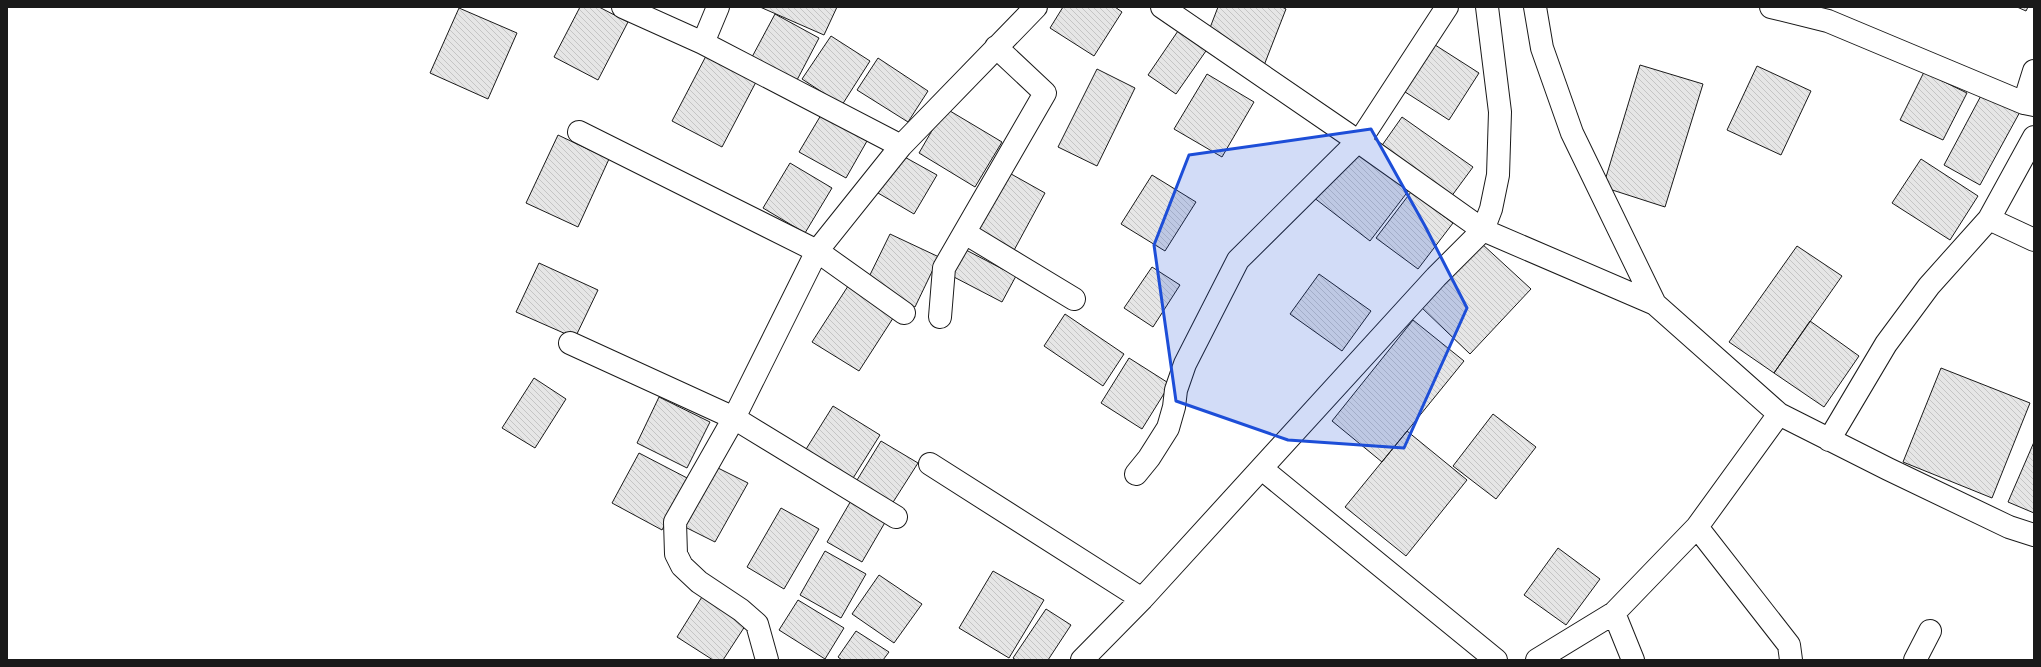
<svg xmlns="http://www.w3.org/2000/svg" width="2041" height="667" font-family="'Noto Sans',sans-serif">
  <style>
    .building { fill: url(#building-back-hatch); stroke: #1a1a1a }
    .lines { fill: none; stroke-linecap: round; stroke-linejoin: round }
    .street-casing { stroke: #1a1a1a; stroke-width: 24 }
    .street { stroke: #fff; stroke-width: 22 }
    .marked { fill: #1d4ed8; fill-opacity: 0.2; stroke: #1d4ed8; stroke-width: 3; stroke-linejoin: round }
  </style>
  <defs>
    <pattern id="building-back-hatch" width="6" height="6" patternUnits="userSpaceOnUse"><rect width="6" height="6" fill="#e6e6e6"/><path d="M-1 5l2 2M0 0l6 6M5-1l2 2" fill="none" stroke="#c5c5c5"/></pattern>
  </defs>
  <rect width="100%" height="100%" fill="#fff"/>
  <!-- building -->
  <path class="building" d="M580 7H599L628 22 598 80 554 57Z
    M760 7H837L824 35Z
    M1063 7H1115L1122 12 1094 56 1050 28Z
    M1218 7H1282L1286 9 1263 68 1208 33Z
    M2017 7H2028L2026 11Z
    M459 8 517 33 488 99 430 73Z
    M775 14 819 38 797 80 752 57Z
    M1180 28 1208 48 1176 94 1148 75Z
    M831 36 870 61 842 105 802 79Z
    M1432 43 1479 73 1449 120 1402 90Z
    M706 56 756 82 722 147 672 121Z
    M878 58 928 91 908 122 857 90Z
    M1640 65 1703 84 1665 207 1603 187Z
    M1757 66 1811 91 1781 155 1727 130Z
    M1097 69 1135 88 1097 166 1058 147Z
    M1924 72 1967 93 1943 140 1900 120Z
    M1207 74 1254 102 1222 157 1174 129Z
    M1984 90 2021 110 1980 185 1944 165Z
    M945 108 1002 142 975 187 919 153Z
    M821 115 867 141 846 178 799 152Z
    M1402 117 1473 167 1448 201 1378 151Z
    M558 135 609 159 578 227 526 203Z
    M1352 147 1409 190 1370 241 1313 197Z
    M901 155 937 175 914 214 878 193Z
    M1921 159 1978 196 1950 240 1892 203Z
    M790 163 832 188 805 233 763 208Z
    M1004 170 1045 193 1012 254 970 231Z
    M1152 175 1196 202 1165 251 1121 224Z
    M1411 192 1453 223 1418 269 1376 238Z
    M890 234 939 257 915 307 866 283Z
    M1481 243 1531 289 1470 354 1421 307Z
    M1797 246 1842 276 1774 373 1729 342Z
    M966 250 1016 276 1002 302 952 276Z
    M539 263 598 290 575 338 516 312Z
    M1152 267 1180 285 1153 327 1124 308Z
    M1319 274 1371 311 1342 351 1290 314Z
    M850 283 897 312 859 371 812 342Z
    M1065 314 1124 354 1103 386 1044 346Z
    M1413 320 1464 361 1382 462 1332 421Z
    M1810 321 1859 356 1824 407 1774 373Z
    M1129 358 1170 384 1142 429 1101 403Z
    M1941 368 2030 403 1992 498 1903 462Z
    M534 378 566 399 535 448 502 428Z
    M659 397 710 422 687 468 637 443Z
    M833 406 880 435 850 483 803 454Z
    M1493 414 1536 447 1496 499 1453 466Z
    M1407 431 1467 480 1406 556 1345 507Z
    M881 441 918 463 890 507 854 485Z
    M2034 442V513L2008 502Z
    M639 453 689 479 662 530 612 503Z
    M716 467 748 483 715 542 675 522Z
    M852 499 887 519 862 562 827 542Z
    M781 508 819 529 784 589 747 567Z
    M1558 548 1600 579 1566 625 1524 595Z
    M825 551 866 574 841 618 800 595Z
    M993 571 1044 600 1009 658 959 628Z
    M879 575 922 604 894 643 852 614Z
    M705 592 749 620 723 660H713L677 637Z
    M798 600 844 628 825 659 779 630Z
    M1046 609 1071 625 1048 660H1016L1013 658Z
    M856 631 889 652 883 660H842L838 657Z"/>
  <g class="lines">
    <!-- street casing -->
    <g class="street-casing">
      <path id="street" d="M623 7 703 43 901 146
        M1162 7 1359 142 1483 230 1655 304
        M1535 7 1542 48 1572 133 1655 304 1779 414 1888 469 2009 527 2034 535
        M1771 7 1828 21 2024 103 2034 105
        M703 43 718 7
        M2024 103 2034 71
        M579 132 817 251 904 313
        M1989 219 2034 240
        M965 233 1074 299
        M940 317 944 268 1045 93 996 47
        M570 343 734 418 896 517
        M1829 440 1886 344 1929 286 1989 219 2034 137
        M930 464 1142 599
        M1262 469 1496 660
        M1136 474 1149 458 1168 428 1174 407 1176 390 1185 364 1238 260 1352 147 1359 142 1447 7
        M1697 527 1789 645 1791 660
        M1614 613 1633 660
        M767 660 757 624 741 610 699 582 682 566 676 554 675 522 734 418 817 251 901 146 1036 7
        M1082 660 1142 599 1436 277 1483 230 1491 209 1498 175 1500 112 1487 7
        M1537 660 1614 613 1697 527 1779 414
        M1915 660 1930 631"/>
    </g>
    <!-- street -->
    <use href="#street" class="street"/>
  </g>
  <!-- marked area -->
  <path class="marked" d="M1371 129 1425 226 1467 308 1404 448 1288 440 1176 401 1154 245 1189 155Z"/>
  <!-- border -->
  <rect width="2041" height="667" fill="none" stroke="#1a1a1a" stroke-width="16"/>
</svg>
